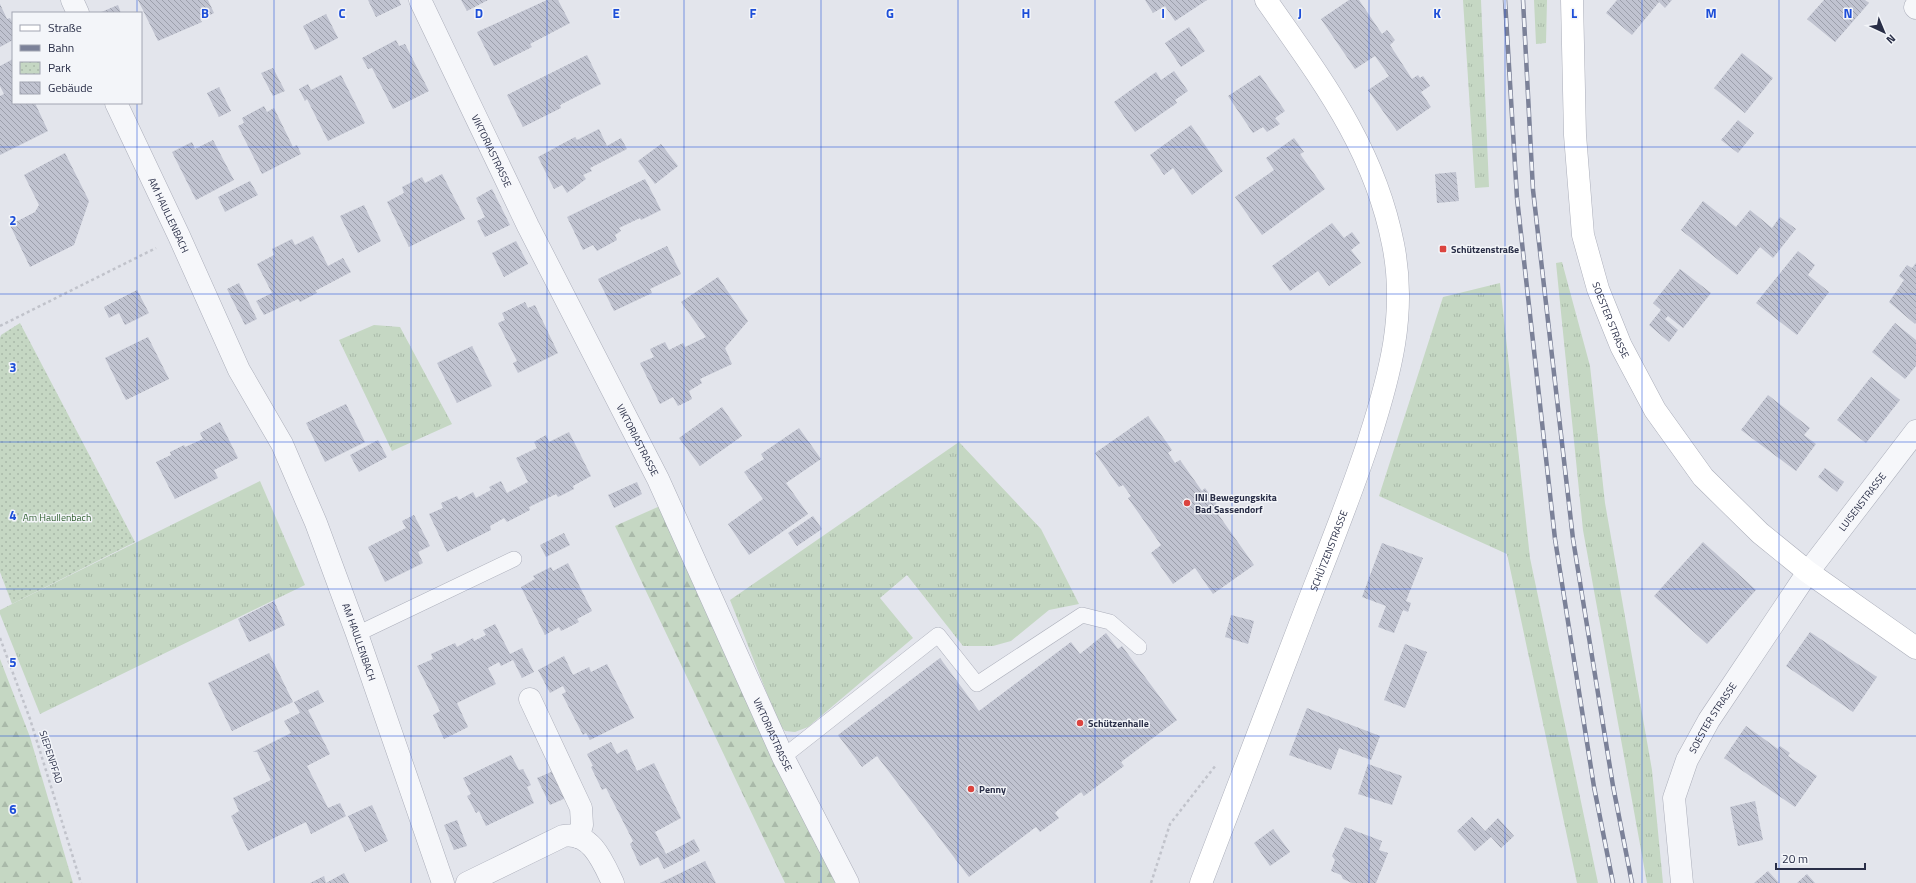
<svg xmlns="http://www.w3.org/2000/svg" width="1916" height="883" font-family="'Titillium Web',sans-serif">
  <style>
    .grass { fill: url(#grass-tufts) }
    .forest { fill: url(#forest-firs) }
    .park { fill: url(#park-dots) }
    .building { fill: url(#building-back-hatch) }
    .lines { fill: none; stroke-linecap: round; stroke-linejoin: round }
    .lane-casing { stroke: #abaeba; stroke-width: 16 }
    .street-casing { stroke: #abaeba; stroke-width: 23 }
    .secondary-casing { stroke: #abaeba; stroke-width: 23 }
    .path { stroke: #c1c3cb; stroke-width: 2.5; stroke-dasharray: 3 3; stroke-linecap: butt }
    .lane { stroke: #f6f7fa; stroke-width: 15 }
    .street { stroke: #f6f7fa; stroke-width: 22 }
    .secondary { stroke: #fff; stroke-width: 22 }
    .rail-casing { stroke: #7b8198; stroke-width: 4.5 }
    .rail { stroke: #f3f5f9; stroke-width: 3; stroke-dasharray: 9; stroke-linecap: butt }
    .grid { fill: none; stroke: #1d4ed8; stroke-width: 1; stroke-opacity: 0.55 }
    .poi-dot { fill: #db443f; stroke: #f3f5f9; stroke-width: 1.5 }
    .labels { text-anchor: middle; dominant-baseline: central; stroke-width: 3; stroke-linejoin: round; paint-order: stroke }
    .street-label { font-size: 10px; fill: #292e47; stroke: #f3f5f9 }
    .poi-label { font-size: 10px; font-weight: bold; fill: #292e47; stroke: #f3f5f9; text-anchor: start }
    .park-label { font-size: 10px; fill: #356435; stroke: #f3f5f9 }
    .grid-label { font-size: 13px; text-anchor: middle; font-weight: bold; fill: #1d4ed8; stroke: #f3f5f9; stroke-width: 3; stroke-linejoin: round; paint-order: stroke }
  </style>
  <defs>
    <pattern id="grass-tufts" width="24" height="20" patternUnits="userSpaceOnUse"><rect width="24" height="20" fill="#c5d7c3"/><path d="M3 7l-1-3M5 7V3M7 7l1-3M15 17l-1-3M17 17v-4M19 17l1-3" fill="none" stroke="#a9b9a9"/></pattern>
    <pattern id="forest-firs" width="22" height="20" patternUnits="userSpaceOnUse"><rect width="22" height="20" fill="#c5d7c3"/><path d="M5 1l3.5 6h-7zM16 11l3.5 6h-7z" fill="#a9b9a9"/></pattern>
    <pattern id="park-dots" width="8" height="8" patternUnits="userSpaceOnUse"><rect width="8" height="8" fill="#c5d7c3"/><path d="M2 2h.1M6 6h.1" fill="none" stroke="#a9b9a9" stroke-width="1.8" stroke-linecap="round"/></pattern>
    <pattern id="building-back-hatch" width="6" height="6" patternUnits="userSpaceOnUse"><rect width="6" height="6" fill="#c0c3d0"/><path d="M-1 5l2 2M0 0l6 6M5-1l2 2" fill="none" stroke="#9c9fab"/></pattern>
  </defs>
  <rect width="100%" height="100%" fill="#e3e5ec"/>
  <!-- grass -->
  <path class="grass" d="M1463 0H1481L1489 187 1475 188Z
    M1534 0H1547L1546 43 1536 44Z
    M1562 262 1590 366 1605 503 1652 770 1663 883H1647L1583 530 1556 263Z
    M1500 283 1530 558 1598 883H1577L1507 554 1379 496 1443 297Z
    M374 325 400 327 452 424 392 451 339 340Z
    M959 442 1041 529 1079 604 1049 610 1011 641 993 646H963L907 575 880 598 913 638 808 727 795 732 785 731 779 724 730 600Z
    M260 481 305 585 40 714 0 614V610Z"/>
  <!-- forest -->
  <path class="forest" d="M660 506 838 883H785L615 526Z
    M0 659 30 737 73 883H0Z"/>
  <!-- park -->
  <path class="park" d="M20 323 135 542 12 604 0 572V338L1 335Z"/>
  <!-- building -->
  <path class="building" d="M138 0H208L214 13 200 20 202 22 158 41Z
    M368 0H399L401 5 376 17Z
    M461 0H488L467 11Z
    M547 0H558L570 23 530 44 532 47 494 66 477 32Z
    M1145 0H1207L1175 21 1165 6 1153 13Z
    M1349 0H1359L1382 34 1387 30 1395 40 1390 45 1412 79 1418 75 1420 78 1423 76 1430 86 1421 92 1431 107 1397 131 1368 90 1389 76 1375 56 1355 69 1321 19Z
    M1617 0H1672L1665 8 1659 2 1632 35 1606 13Z
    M1824 0H1865L1869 3 1835 42 1807 19Z
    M0 4 7 19 10 18 13 24V40L0 47Z
    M118 5 121 13H99Z
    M326 14 338 38 315 50 303 26Z
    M1189 27 1205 51 1181 67 1165 43Z
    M396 40 399 46 405 44 429 91 393 109 372 68 368 69 362 58Z
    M1742 53 1773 78 1745 113 1714 88Z
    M587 55 601 84 560 105 561 108 523 127 507 95Z
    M13 59V103H35L48 131 0 155V96L4 94 0 86V66Z
    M273 68 285 91 273 96 261 73Z
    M1174 71 1188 91 1175 100 1177 103 1135 132 1114 102 1156 72 1161 80Z
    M341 75 365 123 328 141 307 99 305 101 299 89 308 84 311 90Z
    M1260 75 1285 111 1275 118 1280 124 1267 132 1263 127 1253 133 1228 96Z
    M219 87 231 111 219 117 207 93Z
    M264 106 267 112 274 108 293 147 297 145 301 154 262 174 238 126 244 123 242 118Z
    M1738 120 1754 133 1738 153 1721 140Z
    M1191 125 1223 171 1192 195 1173 168 1164 175 1150 155Z
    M599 129 607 146 621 138 627 149 590 168 592 171 583 175 586 179 567 193 562 185 554 189 538 157 575 137 577 140Z
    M1294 138 1304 152 1300 154 1325 189 1262 235 1235 197 1274 170 1266 158Z
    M213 140 234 180 196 200 172 152 192 142 195 149Z
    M661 144 678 166 655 184 638 161Z
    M65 153 89 201 74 245 30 267 10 225 35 212 39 205 24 175Z
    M1456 172 1459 201 1437 203 1435 174Z
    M442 174 465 219 409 247 387 202 404 193 402 187 422 177 425 183Z
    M645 179 661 210 641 220 640 218 619 228 621 231 615 235 617 240 597 251 593 245 583 250 567 217Z
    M250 181 258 195 225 212 218 197Z
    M492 189 510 225 485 237 477 221 485 217 476 198Z
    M1703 201 1736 227 1750 210 1772 228 1780 217 1796 229 1773 258 1760 247 1737 275 1681 230Z
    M364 205 381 241 358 253 340 216Z
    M1332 223 1344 238 1352 232 1360 243 1351 250 1361 263 1329 286 1318 271 1290 291 1272 266Z
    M313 236 328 266 343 258 351 272 315 291 317 293 300 302 298 299 264 315 256 301 272 293 257 264 274 255 272 249 292 239 295 245Z
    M516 241 528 264 504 277 492 253Z
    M667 246 681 274 650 289 652 293 614 311 598 279Z
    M1798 251 1815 265 1808 275 1829 292 1797 335 1756 303Z
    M1916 263V323L1915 324 1889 302 1904 280 1899 276 1907 265 1912 268Z
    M1680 269 1711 293 1683 328 1668 316 1665 319 1678 330 1669 342 1649 325 1661 310 1653 303Z
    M718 277 748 321 725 348 732 364 700 379 702 383 689 391 692 399 678 406 673 397 660 404 640 363 654 357 650 349 665 342 669 350 683 343 685 347 706 337 681 302Z
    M239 283 257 319 245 325 227 289Z
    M137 290 149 313 125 325 119 313 109 318 104 307Z
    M525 302 528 308 535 305 558 353 518 373 513 363 517 361 498 323 505 320 502 313Z
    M1895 323 1916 340V366L1905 379 1872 352Z
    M148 337 169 379 126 400 105 358Z
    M472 346 492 386 457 403 437 363Z
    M1871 377 1900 400 1866 443 1837 420Z
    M1768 395 1810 428 1804 435 1816 444 1796 471 1741 430Z
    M346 404 365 442 325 462 306 423Z
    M722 407 742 436 700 466 679 438Z
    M1148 416 1172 450 1168 453 1175 463 1180 460 1202 491 1205 488 1217 505 1213 507 1254 565 1213 594 1195 568 1173 584 1151 553 1161 545 1128 498 1131 496 1123 485 1119 487 1095 453Z
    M220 422 238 458 214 470 218 478 175 499 156 462 171 455 170 452 184 445 185 447 203 439 200 433Z
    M799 428 821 459 786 483 808 514 749 555 728 524 763 499 744 472 764 459 761 454Z
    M569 432 591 476 573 486 574 489 558 497 556 494 529 507 530 510 507 522 504 518 490 526 491 530 447 552 429 514 443 508 441 503 457 496 459 500 473 492 476 498 491 490 489 487 501 481 507 493 528 482 516 458 537 448 534 442 539 439 546 435 549 442Z
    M378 440 387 457 359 472 350 455Z
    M1825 468 1844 482 1837 492 1818 477Z
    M637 482 642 494 614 508 608 495Z
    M414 515 430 546 418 552 423 563 385 582 368 547 406 528 402 521Z
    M813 516 822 529 797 546 788 533Z
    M564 533 570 545 546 557 540 545Z
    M1703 542 1756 590 1707 644 1654 596Z
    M1382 543 1423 558 1406 601 1411 603 1408 612 1403 610 1394 633 1378 627 1386 606 1362 597Z
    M568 563 592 611 577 619 579 622 561 631 559 627 545 635 521 587 535 579 533 576 551 567 553 571Z
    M274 601 285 625 249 642 238 619Z
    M1231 615 1254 621 1248 644 1225 637Z
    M495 624 510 654 522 648 534 672 522 678 513 660 501 666 499 662 488 668 496 684 457 703 468 727 444 739 433 715 440 711 417 666 433 659 431 654 455 643 457 647 473 638 474 641 486 635 483 630Z
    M1810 632 1877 677 1853 712 1786 666Z
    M1106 633 1118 649 1122 646 1177 720 1121 762 1124 766 1084 796 1081 792 1058 810 1055 813 1059 818 1040 832 1036 827 969 877 877 756 862 767 838 735 940 658 979 711 1071 642 1080 654Z
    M1405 644 1427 652 1405 708 1384 700Z
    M269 653 293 702 232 731 208 683Z
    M564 656 573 675 589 667 591 672 607 664 634 718 590 740 586 733 583 735 562 694 566 692 563 686 550 693 538 670Z
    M318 690 324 702 308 710 330 754 307 766 328 808 340 803 346 816 311 834 306 822 248 851 231 816 239 811 233 798 271 780 257 752H253L291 733 284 721 300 713 294 702Z
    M1307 708 1380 736 1371 760 1339 748 1331 770 1289 755Z
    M1746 726 1778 749 1780 746 1790 753 1788 756 1817 776 1795 807 1724 758Z
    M611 742 617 754 627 749 637 771 654 763 681 818 655 832 666 854 694 839 700 851 664 869 658 857 640 866 630 844 633 841 606 788 602 790 591 767 593 766 587 754Z
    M511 755 519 770 523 769 531 785 527 787 534 803 486 826 479 811 476 813 467 796 471 794 463 778Z
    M1368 764 1402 776 1392 805 1358 794Z
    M556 770 568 797 550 805 537 778Z
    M1755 801 1763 840 1738 846 1730 807Z
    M372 805 388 841 365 852 348 816Z
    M1472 817 1485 831 1498 818 1514 836 1501 848 1491 837 1475 851 1457 831Z
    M457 820 467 846 454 850 444 825Z
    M1345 827 1382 841 1379 850 1388 853 1376 883H1352L1343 879 1341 875 1331 871 1335 860 1332 856Z
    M1273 829 1290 852 1270 866 1254 843Z
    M705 861 716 883H660Z
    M1768 871 1779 883H1754Z
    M344 873 349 883H310L324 876 326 883Z
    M1807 874 1815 883H1797Z"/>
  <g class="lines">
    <!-- lane casing -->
    <g class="lane-casing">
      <path id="lane" d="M357 634 514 559
        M783 757 938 635 977 684 1082 615 1110 622 1139 647"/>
    </g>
    <!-- street casing -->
    <g class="street-casing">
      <g id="street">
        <path d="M72 0 78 13"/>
        <path id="s1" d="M420 0 528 226 658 479 783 757 848 883"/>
        <path d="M1915 7 1916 8"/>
        <path id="s2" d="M116 103 179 236 239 370 282 444 316 523 357 634 443 883"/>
        <path d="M530 699 581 808 582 825 578 837"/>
        <path d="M467 883 563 836C591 831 603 862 613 883"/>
        <path id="s3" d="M1682 883 1674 798 1687 760 1709 720 1808 572 1916 431"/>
      </g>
    </g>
    <!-- secondary casing -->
    <g class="secondary-casing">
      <g id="secondary">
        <path id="s4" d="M1572 0 1575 135 1583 235 1598 289 1621 346 1655 410 1703 477 1760 533 1808 572 1916 648"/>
        <path id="s5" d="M1201 883C1236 792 1271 701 1305 611 1327 554 1350 498 1369 440 1390 375 1407 313 1393 244 1374 147 1321 79 1266 0"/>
      </g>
    </g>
    <!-- path -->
    <path class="path" d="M0 326 156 248
      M0 638 30 719 81 883
      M1151 883 1170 824 1216 765"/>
    <!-- lane -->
    <use href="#lane" class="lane"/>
    <!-- street -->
    <use href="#street" class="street"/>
    <!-- secondary -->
    <use href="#secondary" class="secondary"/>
    <!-- rail casing -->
    <g class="rail-casing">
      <path id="rail" d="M1505 0 1517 198 1555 539 1594 787 1613 883
        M1523 0 1533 190 1573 539 1613 786 1632 883"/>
    </g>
    <!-- rail -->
    <use href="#rail" class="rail"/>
  </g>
  <!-- grid -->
  <path class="grid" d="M137 0V13M274 0V883M411 0V883M547 0V883M684 0V883M821 0V883M958 0V883M1095 0V883M1232 0V883M1369 0V883M1505 0V883M1642 0V883M1779 0V883M137 103V883M0 147H1916M0 294H1916M0 442H1916M0 589H1916M0 736H1916"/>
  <!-- markers -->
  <g class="poi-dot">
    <rect x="1439" y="245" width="8" height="8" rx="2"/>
    <circle cx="1187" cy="503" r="4"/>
    <circle cx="1080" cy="723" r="4"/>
    <circle cx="971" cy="789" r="4"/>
  </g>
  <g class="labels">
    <!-- street labels -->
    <g class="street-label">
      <text stroke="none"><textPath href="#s1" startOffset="167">VIKTORIASTRASSE</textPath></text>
      <text stroke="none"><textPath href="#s2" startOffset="124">AM HAULLENBACH</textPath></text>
      <text stroke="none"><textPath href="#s4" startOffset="325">SOESTER STRASSE</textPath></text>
      <text stroke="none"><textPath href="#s1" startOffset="491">VIKTORIASTRASSE</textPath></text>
      <text stroke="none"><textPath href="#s3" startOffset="438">LUISENSTRASSE</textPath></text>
      <text stroke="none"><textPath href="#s5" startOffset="356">SCHÜTZENSTRASSE</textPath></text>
      <text stroke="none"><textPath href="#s2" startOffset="592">AM HAULLENBACH</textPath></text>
      <text stroke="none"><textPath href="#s3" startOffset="175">SOESTER STRASSE</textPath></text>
      <text stroke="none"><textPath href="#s1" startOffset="815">VIKTORIASTRASSE</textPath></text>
      <text transform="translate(51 757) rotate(72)">SIEPENPFAD</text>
    </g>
    <!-- poi labels -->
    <g class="poi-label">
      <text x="1451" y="249">Schützenstraße</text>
      <text x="1195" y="497">INI Bewegungskita<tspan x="1195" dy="12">Bad Sassendorf</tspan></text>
      <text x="1088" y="723">Schützenhalle</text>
      <text x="979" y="789">Penny</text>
    </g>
    <!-- park labels -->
    <g class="park-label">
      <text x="57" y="517">Am Haullenbach</text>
    </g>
  </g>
  <g class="grid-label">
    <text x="205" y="18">B</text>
    <text x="342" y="18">C</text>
    <text x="479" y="18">D</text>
    <text x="616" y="18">E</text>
    <text x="753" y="18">F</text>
    <text x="890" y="18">G</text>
    <text x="1026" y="18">H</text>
    <text x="1163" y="18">I</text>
    <text x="1300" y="18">J</text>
    <text x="1437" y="18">K</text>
    <text x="1574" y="18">L</text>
    <text x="1711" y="18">M</text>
    <text x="1848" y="18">N</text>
    <text x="13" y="225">2</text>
    <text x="13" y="372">3</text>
    <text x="13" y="520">4</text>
    <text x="13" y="667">5</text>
    <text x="13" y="814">6</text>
  </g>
  <!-- legend -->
  <rect x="12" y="12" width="130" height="92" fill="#f3f5f9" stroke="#a2a5b2"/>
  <rect x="20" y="25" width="20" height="6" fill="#ffffff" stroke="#a2a5b2"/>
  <text x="48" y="32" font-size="12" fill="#292e47">Straße</text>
  <rect x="20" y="45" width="20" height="6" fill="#7b8198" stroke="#a2a5b2"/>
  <text x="48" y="52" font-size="12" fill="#292e47">Bahn</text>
  <rect x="20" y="62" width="20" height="12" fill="url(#park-dots)" stroke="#a2a5b2"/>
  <text x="48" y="72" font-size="12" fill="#292e47">Park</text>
  <rect x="20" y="82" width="20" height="12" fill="url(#building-back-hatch)" stroke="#a2a5b2"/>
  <text x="48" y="92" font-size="12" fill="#292e47">Gebäude</text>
  <!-- north arrow -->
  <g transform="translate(1884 32) rotate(136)" stroke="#f3f5f9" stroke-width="3" paint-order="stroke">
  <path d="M0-3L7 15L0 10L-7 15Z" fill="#292e47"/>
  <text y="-6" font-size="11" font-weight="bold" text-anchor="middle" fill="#292e47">N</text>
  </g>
  <!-- scale -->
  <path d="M1776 863v6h89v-6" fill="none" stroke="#292e47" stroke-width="2"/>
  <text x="1782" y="863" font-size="12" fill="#292e47" stroke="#f3f5f9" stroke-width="3" paint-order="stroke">20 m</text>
</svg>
